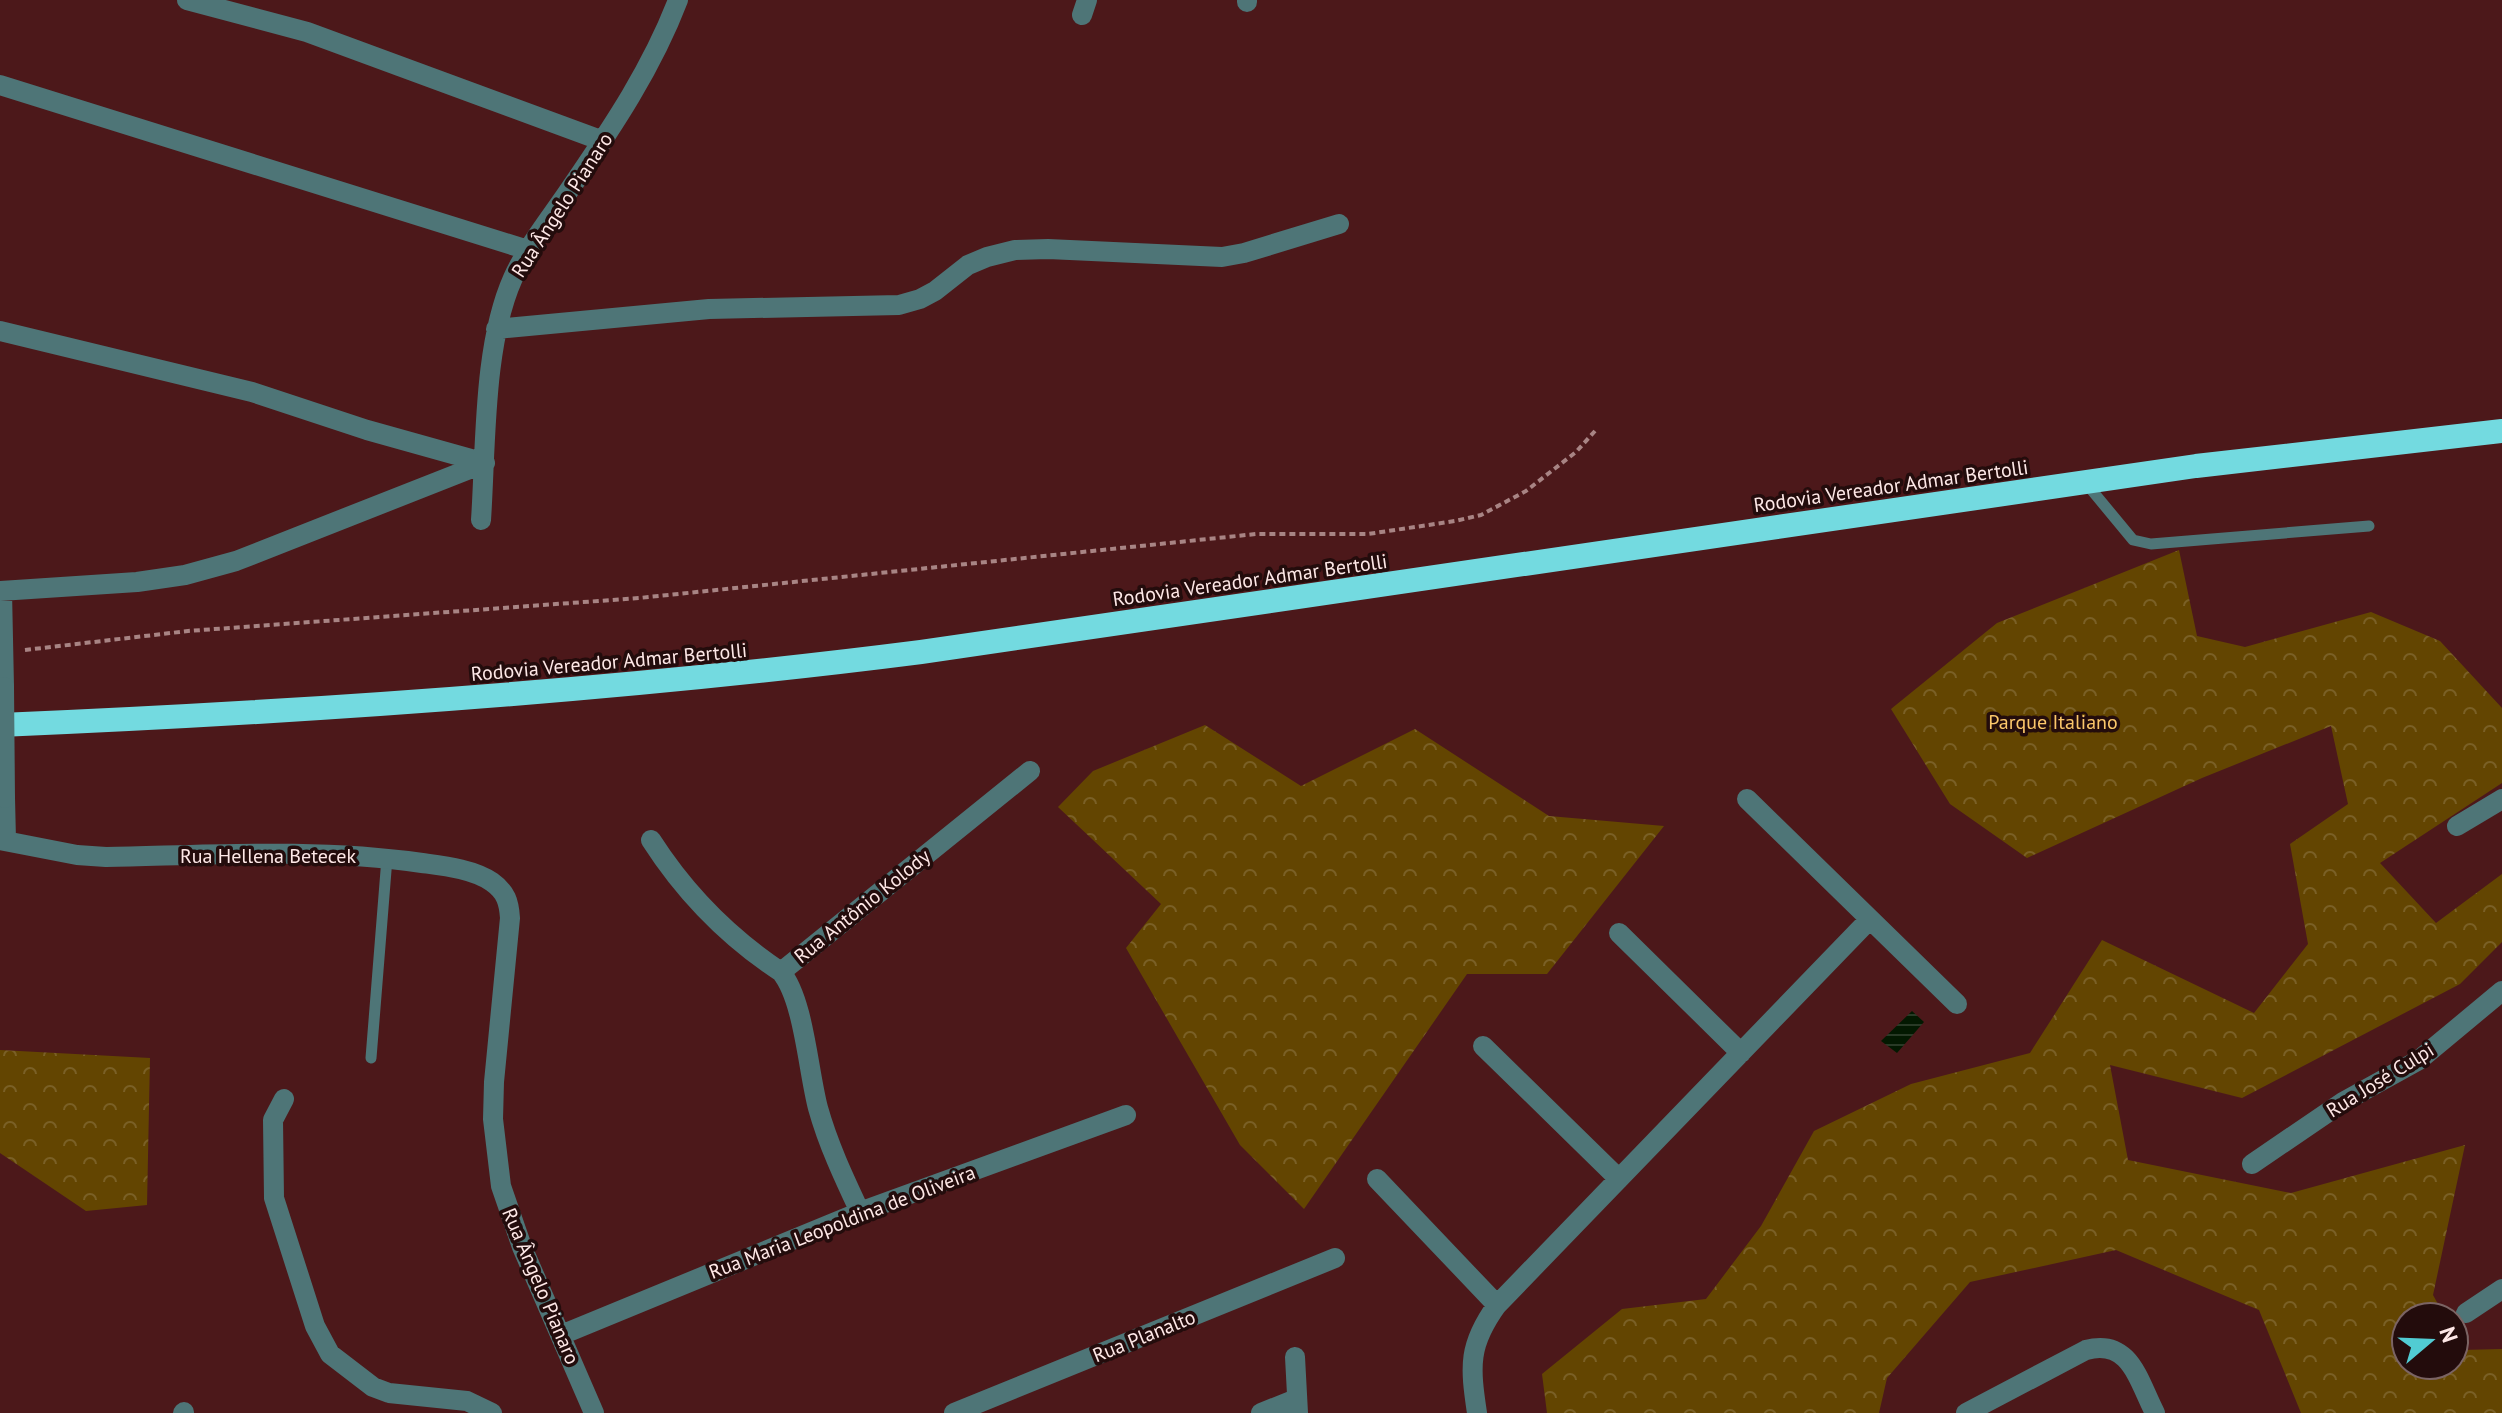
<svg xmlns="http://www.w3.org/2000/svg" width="2502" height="1413" font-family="'PT Sans',sans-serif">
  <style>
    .forest { fill: url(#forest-crowns) }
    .water { fill: url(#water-rules) }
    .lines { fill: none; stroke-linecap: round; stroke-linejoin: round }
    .path { stroke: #a88484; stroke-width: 4; stroke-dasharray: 6 4; stroke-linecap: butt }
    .lane { stroke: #4e7577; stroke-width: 11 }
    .street { stroke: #4e7577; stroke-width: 20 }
    .highway { stroke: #73dae0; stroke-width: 24 }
    .street-bridge { stroke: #4e7577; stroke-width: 20 }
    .labels { text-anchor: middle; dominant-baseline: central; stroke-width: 7; stroke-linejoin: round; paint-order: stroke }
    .street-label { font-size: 20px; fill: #fee8e7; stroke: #230c0c }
    .park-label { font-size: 20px; fill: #fcc86b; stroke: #230c0c }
  </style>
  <defs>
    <pattern id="forest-crowns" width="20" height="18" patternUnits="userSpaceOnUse" patternTransform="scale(2)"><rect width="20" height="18" fill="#634501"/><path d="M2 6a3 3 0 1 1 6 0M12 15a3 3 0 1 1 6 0" fill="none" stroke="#7a6026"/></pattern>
    <pattern id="water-rules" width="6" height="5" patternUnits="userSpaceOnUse" patternTransform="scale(2)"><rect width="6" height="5" fill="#031901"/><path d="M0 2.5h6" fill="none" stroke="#293a26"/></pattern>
  </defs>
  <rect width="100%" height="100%" fill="#4c181a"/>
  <!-- forest -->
  <path class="forest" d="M2179 550 2197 636 2245 647 2371 612 2440 641 2502 708V783L2380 863 2436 923 2502 874V942L2460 984 2242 1098 2110 1065 2128 1160 2291 1193 2465 1145 2433 1295 2445 1317H2406V1365H2454V1335L2462 1350 2502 1349V1413H2301L2259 1310 2116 1250 1970 1282 1887 1378 1879 1413H1547L1542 1374 1622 1309 1706 1299 1761 1226 1814 1131 1911 1084 2030 1053 2102 940 2254 1013 2308 944 2290 844 2348 804 2331 726 2202 778 2027 858 1950 804 1891 709 1997 623Z
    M1205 725 1301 786 1415 729 1549 816 1664 826 1547 974H1467L1304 1209 1240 1145 1126 948 1161 904 1058 807 1093 771Z
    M0 1050 150 1058 147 1205 86 1211 0 1153Z"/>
  <!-- water -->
  <path class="water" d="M1912 1011 1924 1022 1897 1053 1881 1041Z"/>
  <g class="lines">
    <!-- path -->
    <path class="path" d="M25 650 188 631 639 598 1256 534H1368L1455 521 1481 515 1526 491 1576 452 1595 431"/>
    <!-- lane -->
    <path class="lane" d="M2085 482 2133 540 2151 544 2369 526
      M371 1058 387 858"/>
    <!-- street -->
    <path class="street" d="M187 0 307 32 603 141
      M1247 2V0
      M1082 15 1087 0
      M0 85 528 250
      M496 329 709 309 899 305 920 299 935 291 968 265 987 257 1015 250 1048 249 1222 257 1244 253 1339 224
      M0 331 252 392 367 430 485 463
      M481 520C486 446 483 345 513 278 528 245 552 216 572 186 613 126 652 68 678 0
      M0 591 137 582 185 575 236 561 485 463
      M2 591 4 687
      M5 798 6 840
      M1747 799 1957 1004
      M2457 826 2502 799
      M0 840 77 855 106 857C211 855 318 848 422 863 444 866 473 869 492 882 506 892 509 902 510 918L494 1082 493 1119 501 1186 522 1247 594 1413
      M651 840C685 893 728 937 781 972
      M1619 933 1741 1053
      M1483 1046 1619 1179
      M284 1099 273 1120 274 1198 315 1326 330 1354 373 1387 389 1393 467 1401 492 1413
      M2252 1164 2343 1102 2419 1060 2502 991
      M1377 1179 1497 1305
      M860 1212C844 1178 828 1144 818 1108 808 1070 804 1000 781 972L1030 771
      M2466 1313 2502 1289
      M561 1335 860 1212 1126 1115
      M1295 1357 1298 1413
      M183 1413 184 1412
      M954 1413 1335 1258
      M1261 1413 1296 1399
      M1477 1413C1470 1366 1468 1345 1497 1305L1870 919
      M1966 1413 2086 1350C2130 1338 2138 1380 2155 1413"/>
    <!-- highway -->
    <path class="highway" d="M0 725C308 712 615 691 921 652L2196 466 2502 431"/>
    <!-- street-bridge -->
    <path class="street-bridge" d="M4 687 5 798"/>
  </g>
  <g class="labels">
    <!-- street labels -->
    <g class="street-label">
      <text transform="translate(562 205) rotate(-57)">Rua Ângelo Pianaro</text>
      <text transform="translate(1891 486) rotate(-8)">Rodovia Vereador Admar Bertolli</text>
      <text transform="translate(1250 580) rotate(-8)">Rodovia Vereador Admar Bertolli</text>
      <text transform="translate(609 662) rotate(-5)">Rodovia Vereador Admar Bertolli</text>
      <text x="268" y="856">Rua Hellena Betecek</text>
      <text transform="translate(862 906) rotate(-39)">Rua Antônio Kolody</text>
      <text transform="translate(2380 1080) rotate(-32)">Rua José Culpi</text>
      <text transform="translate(842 1222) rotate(-21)">Rua Maria Leopoldina de Oliveira</text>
      <text transform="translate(541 1286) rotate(67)">Rua Ângelo Pianaro</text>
      <text transform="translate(1144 1336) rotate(-22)">Rua Planalto</text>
    </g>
    <!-- park labels -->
    <g class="park-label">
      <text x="2053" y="722">Parque Italiano</text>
    </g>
  </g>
  <!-- north arrow -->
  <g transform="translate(2430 1341) rotate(71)"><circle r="38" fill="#230c0c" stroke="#7b6464" stroke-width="2"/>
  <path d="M0-6L14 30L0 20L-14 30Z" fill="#51ccd3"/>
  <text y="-12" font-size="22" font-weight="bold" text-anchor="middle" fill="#fee8e7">N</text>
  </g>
</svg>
